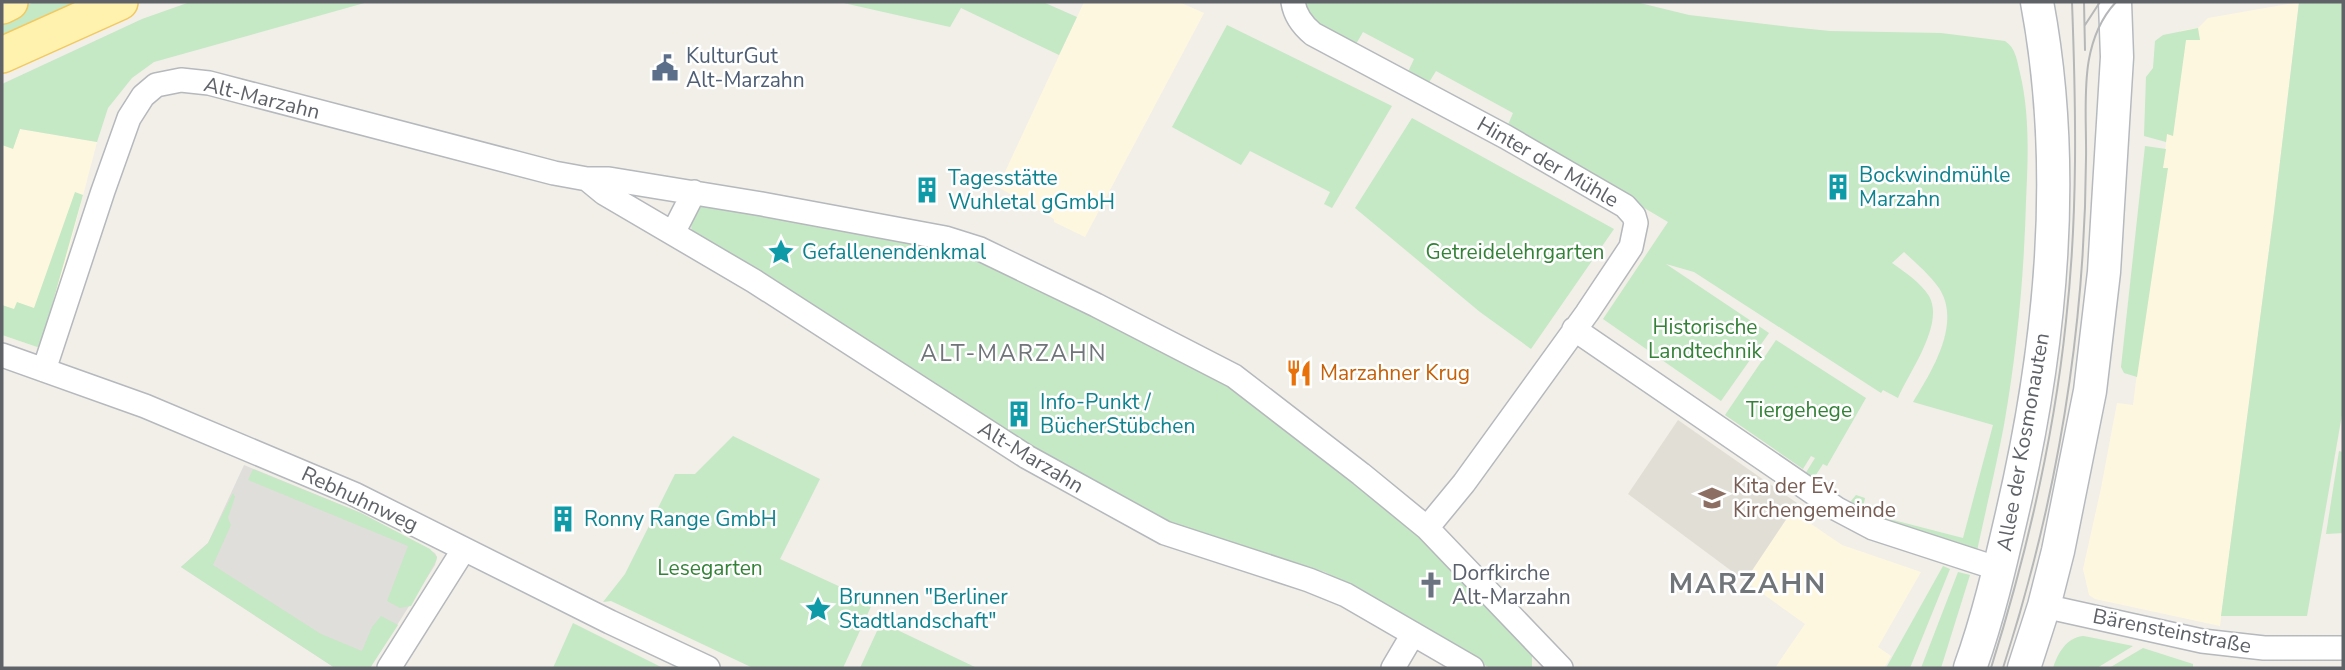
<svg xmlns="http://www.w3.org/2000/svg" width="2345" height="670" font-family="'Nunito Sans',sans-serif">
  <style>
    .commercial { fill: #fef7e0 }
    .industrial { fill: #e0deda }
    .education { fill: #e1ded6 }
    .green { fill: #c5e8c5 }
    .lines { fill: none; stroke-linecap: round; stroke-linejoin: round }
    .minor-casing { stroke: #b5b8bc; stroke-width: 26 }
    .secondary-casing { stroke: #b6babf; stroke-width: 35 }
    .primary-casing { stroke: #f2c960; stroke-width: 38 }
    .minor { stroke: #fff; stroke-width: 23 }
    .secondary { stroke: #fff; stroke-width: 32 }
    .primary { stroke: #fff2af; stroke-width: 35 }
    .tram { stroke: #b6b7b8; stroke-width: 2 }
    .labels { text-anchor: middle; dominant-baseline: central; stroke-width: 5; stroke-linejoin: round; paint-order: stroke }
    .service-label { font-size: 21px; fill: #4e5e75; stroke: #fff; text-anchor: start }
    .street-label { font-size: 21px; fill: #5f6368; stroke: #fff }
    .culture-label { font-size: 21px; fill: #0d838f; stroke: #fff; text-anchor: start }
    .park-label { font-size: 21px; fill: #348238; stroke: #fff }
    .food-label { font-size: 21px; fill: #c56008; stroke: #fff; text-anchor: start }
    .education-label { font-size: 21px; fill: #785e54; stroke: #fff; text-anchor: start }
    .worship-label { font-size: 21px; fill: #5b616d; stroke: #fff; text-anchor: start }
    .neighbourhood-label { font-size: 23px; letter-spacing: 2px; fill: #70757a; stroke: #fff }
    .district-label { font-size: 28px; font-weight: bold; letter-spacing: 2px; fill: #70757a; stroke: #fff }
  </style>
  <rect width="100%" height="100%" fill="#f1efe8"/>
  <!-- commercial -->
  <path class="commercial" d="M1084 2H1179L1204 13 1085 237 1054 222V219L998 187Z
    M2299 2 2274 212 2220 626 2095 599 2089 595 2083 569 2101 488 2117 403 2133 405 2180 31 2198 28 2208 18Z
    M20 129 97 142 62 276 40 348 2 335V145L13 148Z
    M1792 511 1842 545 1921 572 1878 647 1891 656 1884 668H1775L1805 624 1745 581Z"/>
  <!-- industrial -->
  <path class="industrial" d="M244 465 361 513 435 553 437 557 435 565 370 668H335L181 567 208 543Z"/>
  <!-- education -->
  <path class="education" d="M1678 420 1797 503 1745 581 1628 494Z"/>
  <!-- green -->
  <path class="green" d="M34 2H85L2 42V17Z
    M190 2H368L154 62 132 78 108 108 97 142 20 129 13 149 2 145V84L142 19Z
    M839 2H1043L1077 17 1059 55 961 8 950 27Z
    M1305 2H1636L1689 15 1790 27 1830 31 1941 33 2005 41C2016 48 2017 61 2020 73 2030 115 2028 159 2026 201 2024 276 2017 351 2004 425 1996 467 1986 509 1977 551L1855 512 1851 501 1856 495 1865 498 1862 512 1963 538 1993 425 1913 402C1932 371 1962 323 1939 288 1930 275 1916 263 1904 252L1892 263C1905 272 1921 283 1929 296 1945 324 1909 372 1898 398L1883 390 1881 393 1694 272 1666 264 1769 333 1721 401 1603 319 1668 222 1507 127 1513 113 1436 71 1428 84 1408 72 1414 59 1363 32 1356 44 1314 21Z
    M2299 2H2343V409L2307 616H2221L2274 212Z
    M1227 25 1392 106 1332 208 1324 204 1330 192 1250 151 1241 165 1172 127Z
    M2198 28 2200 40H2186L2173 136 2167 134 2166 142 2144 136 2146 77 2153 68 2155 41 2163 35Z
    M1412 118 1614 229 1531 349 1480 312 1355 208Z
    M2145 146 2166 149 2163 168H2168L2137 377 2124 373 2121 367Z
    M75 192 83 195 40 348 2 335V305L14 309 17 302 34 308Z
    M706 204 943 246 976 258 1097 316 1233 388 1425 540 1527 644 1532 656V667L1490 668 1325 572 1188 532 1036 454 693 235C688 223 694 210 706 204Z
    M1776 340 1866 398 1827 466 1823 464 1810 484 1802 479 1815 458 1811 456 1803 469 1725 415Z
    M733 436 820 479 780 559 873 602 843 668H753L611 601 603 602 625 574 675 474H695Z
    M2339 451 2343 452V533L2326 534Z
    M253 469 361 513 430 549 437 557 436 561 411 606 400 608 387 601 408 546 248 480Z
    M233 493 235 497 228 518 231 525 213 565 321 634 362 651 372 627 381 616 398 625 370 668H335L181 567 208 543Z
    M1943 566 1950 569 1910 668H1886Z
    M1958 572 1970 575 1941 668H1921Z
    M573 623 663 668H553Z
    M889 626 977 668H860L877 631Z
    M2083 636 2089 637 2133 646 2097 668H2053C2058 653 2066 638 2083 636Z
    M2143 648 2193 664V668H2109Z"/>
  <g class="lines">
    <!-- minor casing -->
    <g class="minor-casing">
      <path id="minor" d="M1293 2C1295 15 1302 25 1313 34L1506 137 1625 206 1634 216 1636 223 1631 247 1587 313 1464 483 1427 528
        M587 179 604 193 754 281 1027 457 1165 533 1309 580 1346 595 1472 668
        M673 233 694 192
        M1574 329 1837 509 1873 528 1999 569
        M2 355 145 406 354 494 610 622 708 668
        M44 370 103 191 129 118 143 96 156 85 181 80 209 83 554 173 587 179H609L762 204 945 238 980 249 1096 305 1234 376 1361 474 1427 528 1561 668
        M2044 606 2202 641 2264 648H2343
        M389 668 464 549
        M1393 668 1413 634"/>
    </g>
    <!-- secondary casing -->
    <g class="secondary-casing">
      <path id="secondary" d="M1970 668C1988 618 2000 566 2012 514 2051 347 2069 172 2037 2
        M2024 668 2044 606 2058 551 2090 391 2104 272 2108 205 2117 57 2115 2"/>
    </g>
    <!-- primary casing -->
    <g class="primary-casing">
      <path id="primary" d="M2 6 10 2
        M2 55 120 2"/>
    </g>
    <!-- minor -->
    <use href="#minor" class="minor"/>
    <!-- secondary -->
    <use href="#secondary" class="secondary"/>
    <!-- primary -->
    <use href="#primary" class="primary"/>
    <!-- tram -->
    <path class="tram" d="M2084 2 2085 50
      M2085 25 2100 2
      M1991 668C2026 556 2054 438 2066 321 2078 214 2076 108 2072 2
      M2003 668C2056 504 2085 330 2086 158 2087 105 2077 44 2116 2"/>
  </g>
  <!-- icons -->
  <defs>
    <g id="civic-bare" transform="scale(2.1)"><path d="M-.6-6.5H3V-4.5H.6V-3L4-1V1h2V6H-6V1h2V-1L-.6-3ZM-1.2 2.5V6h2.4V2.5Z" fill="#5c6f8a" stroke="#fff" stroke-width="2.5" paint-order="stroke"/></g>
    <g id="building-bare" transform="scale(2.1)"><path d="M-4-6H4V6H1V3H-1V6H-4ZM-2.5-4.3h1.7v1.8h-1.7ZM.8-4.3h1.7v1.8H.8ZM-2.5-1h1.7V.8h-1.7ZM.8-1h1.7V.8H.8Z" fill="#0f9aa8" stroke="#fff" stroke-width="2.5" paint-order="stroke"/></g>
    <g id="sight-bare" transform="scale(2.1)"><path d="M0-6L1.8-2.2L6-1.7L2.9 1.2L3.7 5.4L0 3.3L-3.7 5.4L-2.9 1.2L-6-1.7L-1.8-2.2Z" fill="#0f9aa8" stroke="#fff" stroke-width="2.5" paint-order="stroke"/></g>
    <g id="restaurant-bare" transform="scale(2.1)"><path d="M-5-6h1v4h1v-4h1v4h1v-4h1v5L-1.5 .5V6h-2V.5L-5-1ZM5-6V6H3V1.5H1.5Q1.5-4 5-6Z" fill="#e8710a" stroke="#fff" stroke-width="2.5" paint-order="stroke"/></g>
    <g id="school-bare" transform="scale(2.1)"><path d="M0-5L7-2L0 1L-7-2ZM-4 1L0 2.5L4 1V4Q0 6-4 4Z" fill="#8d6e63" stroke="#fff" stroke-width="2.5" paint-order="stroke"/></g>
    <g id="church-bare" transform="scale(2.1)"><path d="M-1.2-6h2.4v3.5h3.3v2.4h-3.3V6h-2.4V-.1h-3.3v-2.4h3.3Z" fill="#6b7280" stroke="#fff" stroke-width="2.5" paint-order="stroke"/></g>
  </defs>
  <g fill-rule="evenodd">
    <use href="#civic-bare" x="665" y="68"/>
    <use href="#building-bare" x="1838" y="187"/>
    <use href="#building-bare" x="927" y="190"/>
    <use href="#sight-bare" x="781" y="252"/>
    <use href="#restaurant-bare" x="1299" y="373"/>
    <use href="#building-bare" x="1019" y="414"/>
    <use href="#school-bare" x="1712" y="498"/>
    <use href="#building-bare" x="563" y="519"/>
    <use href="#church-bare" x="1431" y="585"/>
    <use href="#sight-bare" x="818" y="609"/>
  </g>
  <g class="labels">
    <!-- service labels -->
    <g class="service-label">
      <text x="686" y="56">KulturGut<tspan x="686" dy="24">Alt-Marzahn</tspan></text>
    </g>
    <!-- street labels -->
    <g class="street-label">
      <text transform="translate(262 98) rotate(14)">Alt-Marzahn</text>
      <text transform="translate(1548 162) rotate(30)">Hinter der Mühle</text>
      <text transform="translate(2023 442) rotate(-80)">Allee der Kosmonauten</text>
      <text transform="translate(1031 457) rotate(31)">Alt-Marzahn</text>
      <text transform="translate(360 499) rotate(25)">Rebhuhnweg</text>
      <text transform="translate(2172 631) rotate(11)">Bärensteinstraße</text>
    </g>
    <!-- culture labels -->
    <g class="culture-label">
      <text x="1859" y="175">Bockwindmühle<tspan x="1859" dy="24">Marzahn</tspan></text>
      <text x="948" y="178">Tagesstätte<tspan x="948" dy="24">Wuhletal gGmbH</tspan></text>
      <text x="802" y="252">Gefallenendenkmal</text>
      <text x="1040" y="402">Info-Punkt /<tspan x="1040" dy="24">BücherStübchen</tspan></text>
      <text x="584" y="519">Ronny Range GmbH</text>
      <text x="839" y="597">Brunnen "Berliner<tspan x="839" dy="24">Stadtlandschaft"</tspan></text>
    </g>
    <!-- park labels -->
    <g class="park-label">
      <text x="1515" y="252">Getreidelehrgarten</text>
      <text x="1705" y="327">Historische<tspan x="1705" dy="24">Landtechnik</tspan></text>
      <text x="1799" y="410">Tiergehege</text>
      <text x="710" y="568">Lesegarten</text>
    </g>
    <!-- food labels -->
    <g class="food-label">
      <text x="1320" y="373">Marzahner Krug</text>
    </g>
    <!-- education labels -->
    <g class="education-label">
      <text x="1733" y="486">Kita der Ev.<tspan x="1733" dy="24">Kirchengemeinde</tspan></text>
    </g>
    <!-- worship labels -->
    <g class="worship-label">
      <text x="1452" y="573">Dorfkirche<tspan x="1452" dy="24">Alt-Marzahn</tspan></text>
    </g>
    <!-- neighbourhood labels -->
    <g class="neighbourhood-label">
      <text x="1014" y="353">ALT-MARZAHN</text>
    </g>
    <!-- district labels -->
    <g class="district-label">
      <text x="1748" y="584">MARZAHN</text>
    </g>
  </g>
  <!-- border -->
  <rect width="2345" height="670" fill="none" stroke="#5f6368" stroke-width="7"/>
</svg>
